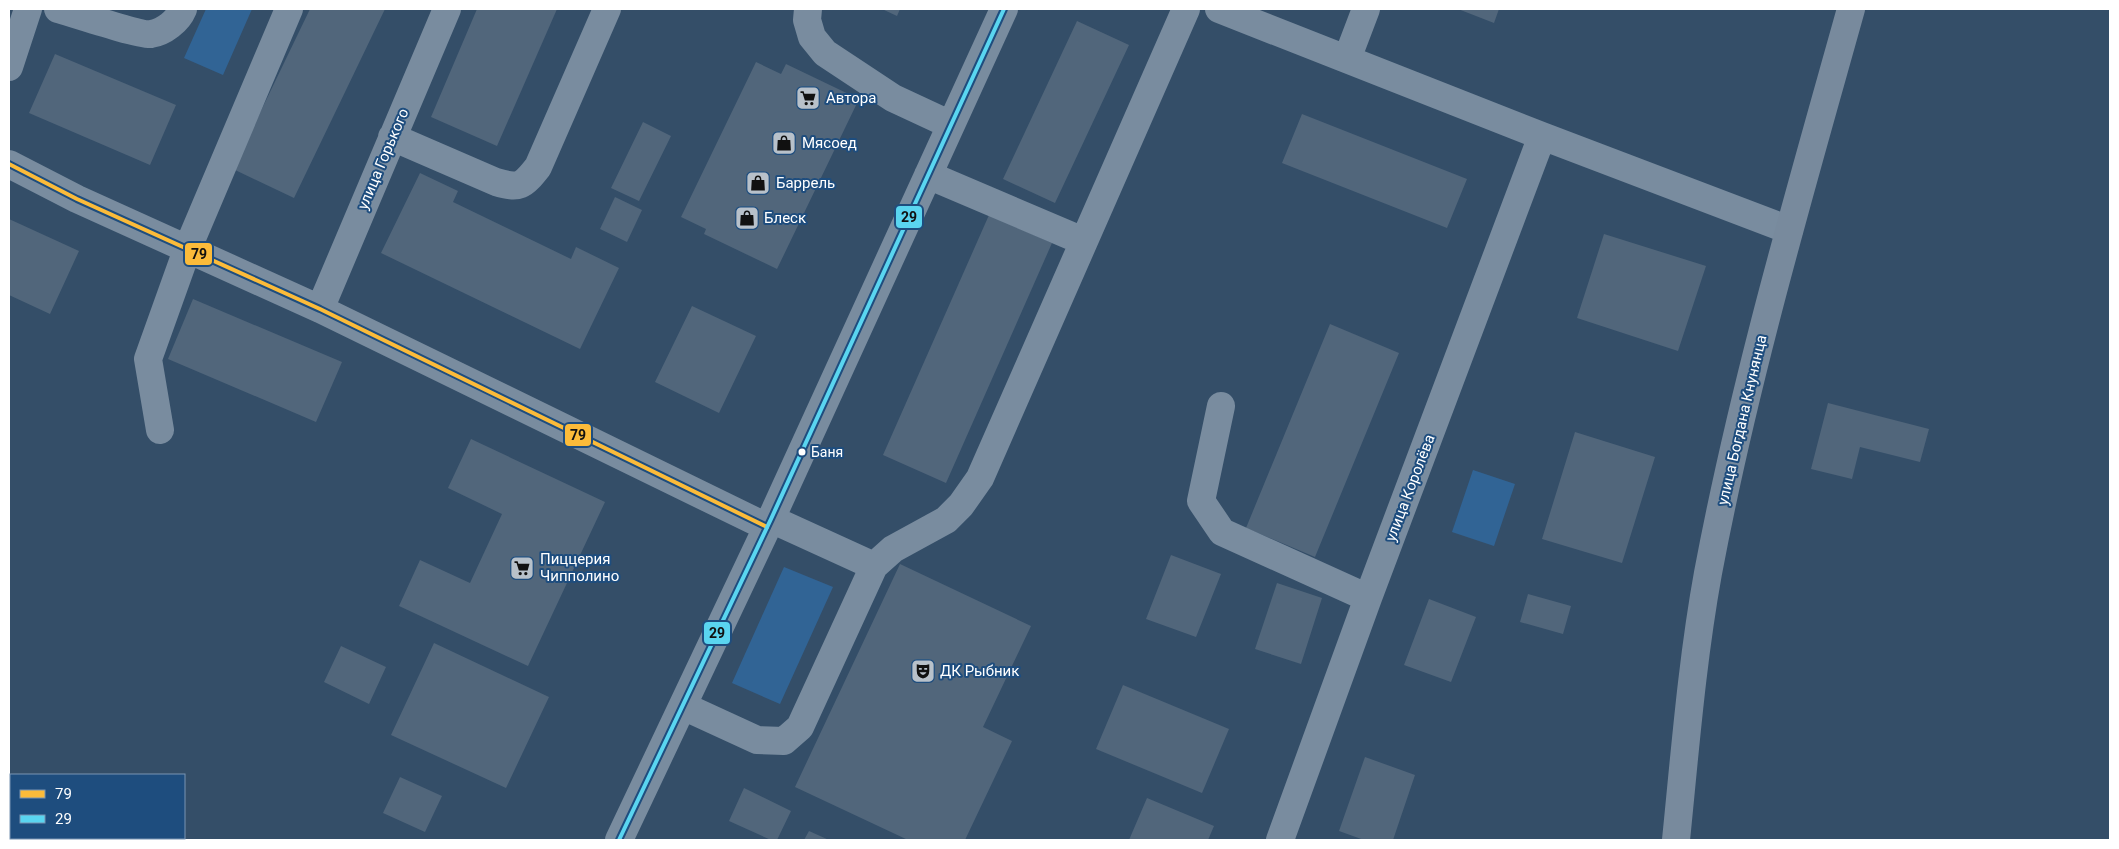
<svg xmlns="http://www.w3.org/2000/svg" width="2119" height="849" font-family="Roboto,sans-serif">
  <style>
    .green { fill: #316495 }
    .building { fill: #51667b }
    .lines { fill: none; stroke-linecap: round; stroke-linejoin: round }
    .minor { stroke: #798c9f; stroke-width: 28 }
    .major { stroke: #788a9d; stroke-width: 28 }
    .bus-1-casing { stroke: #1e4d7e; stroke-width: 8 }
    .bus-2-casing { stroke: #1e4d7e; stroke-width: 8 }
    .bus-1 { stroke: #fbbb3a; stroke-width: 4 }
    .bus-2 { stroke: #5ad5f0; stroke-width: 4 }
    .bus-dot { fill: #fff; stroke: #1e4d7e; stroke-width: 2 }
    .labels { text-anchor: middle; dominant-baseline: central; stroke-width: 4; stroke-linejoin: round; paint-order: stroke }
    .bus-label { font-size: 14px; fill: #fff; stroke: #1e4d7e; text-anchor: start }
    .poi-label { font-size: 15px; fill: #fff; stroke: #1e4d7e; text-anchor: start }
    .street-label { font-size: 15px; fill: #fff; stroke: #1e4d7e }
    .line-badge { stroke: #1e4d7e; stroke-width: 2 }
    .pale-badge-label { font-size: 14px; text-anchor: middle; font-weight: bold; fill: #111 }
  </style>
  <rect width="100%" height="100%" fill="#344e68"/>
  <!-- green -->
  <path class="green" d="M206 9H252L223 75 184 58Z
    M1473 470 1515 484 1494 546 1452 532Z
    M784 567 833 587 780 704 732 683Z"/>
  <!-- building -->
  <path class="building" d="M310 9H385L294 198 233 169Z
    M477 9H557L497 146 431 117Z
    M882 9H900L897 16Z
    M1458 9H1499L1494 23Z
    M1077 21 1129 45 1055 203 1003 179Z
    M55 54 176 105 150 165 29 113Z
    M756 62 781 74 786 64 859 99 777 269 704 234 706 229 681 217Z
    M1302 114 1467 179 1447 228 1282 163Z
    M643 122 671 136 639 201 611 188Z
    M420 173 458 191 453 202 571 259 576 247 619 268 580 349 381 253Z
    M615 197 642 210 627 242 600 229Z
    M989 215 1052 243 946 483 883 455Z
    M9 219 79 251 50 314 9 295Z
    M1604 234 1706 266 1678 351 1577 318Z
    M193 299 342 362 316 422 168 359Z
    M692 306 756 336 719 413 655 382Z
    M1330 324 1399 353 1315 557 1246 528Z
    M1828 403 1929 429 1920 462 1860 447 1852 479 1811 469Z
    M1575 432 1655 457 1622 563 1542 539Z
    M471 439 605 502 528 666 399 606 420 560 470 583 502 514 448 488Z
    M1171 555 1221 574 1196 637 1146 619Z
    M900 564 1031 626 983 727 1012 741 965 840H908L795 787Z
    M1277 583 1322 598 1301 664 1255 649Z
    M1528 594 1571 606 1563 634 1520 622Z
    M1429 599 1476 617 1451 682 1404 665Z
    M434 643 549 697 506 788 391 735Z
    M341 646 386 667 369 704 324 682Z
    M1123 685 1229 729 1202 793 1096 749Z
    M1365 757 1415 775 1393 840H1364L1339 831Z
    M400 777 442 796 425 832 383 813Z
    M744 788 791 811 777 840H771L729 821Z
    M1147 798 1214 826 1208 840H1129Z
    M809 831 829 840H804Z"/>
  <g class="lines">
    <!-- minor -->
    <path class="minor" d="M58 9C72 13 142 36 151 34 164 32 178 21 183 9
      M808 9 807 20 812 37 825 53 893 98 951 125
      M1219 9 1542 136 1789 230
      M1347 59 1366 9
      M9 67 28 9
      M392 137 496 182C520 189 523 186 538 167L607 9
      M9 164 77 199 320 309 767 527
      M928 175 1083 241
      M320 309 447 9
      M1221 406 1201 501 1222 532 1368 598
      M160 430 148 359 187 250 289 9
      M771 519 874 566 893 549 946 520 961 505 980 478 1186 9
      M683 706 757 740 784 741 800 727 874 566
      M619 840 771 519 1004 9
      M1280 840 1368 598 1542 136"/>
    <!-- major -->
    <path class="major" d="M1676 840C1685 751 1692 661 1708 573 1744 382 1799 195 1851 9"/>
    <!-- bus-1 casing -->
    <g class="bus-1-casing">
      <path id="bus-1" d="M9 164 77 199 320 309 767 527"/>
    </g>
    <!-- bus-2 casing -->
    <g class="bus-2-casing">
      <path id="bus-2" d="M619 840 771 519 1004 9"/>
    </g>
    <!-- bus-1 -->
    <use href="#bus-1" class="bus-1"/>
    <!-- bus-2 -->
    <use href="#bus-2" class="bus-2"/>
  </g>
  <!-- icons -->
  <defs>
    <g id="supermarket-square" transform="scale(1.25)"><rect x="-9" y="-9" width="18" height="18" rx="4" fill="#b8c1ca" stroke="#1e4d7e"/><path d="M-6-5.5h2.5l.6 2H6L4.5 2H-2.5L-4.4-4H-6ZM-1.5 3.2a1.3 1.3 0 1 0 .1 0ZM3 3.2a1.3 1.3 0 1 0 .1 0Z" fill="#111"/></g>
    <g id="shop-square" transform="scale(1.25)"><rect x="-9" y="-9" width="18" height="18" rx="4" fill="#b8c1ca" stroke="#1e4d7e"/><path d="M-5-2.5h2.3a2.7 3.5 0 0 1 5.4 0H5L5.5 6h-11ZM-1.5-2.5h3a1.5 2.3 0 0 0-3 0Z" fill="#111"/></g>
    <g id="theatre-square" transform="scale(1.25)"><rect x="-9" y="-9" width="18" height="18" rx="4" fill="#b8c1ca" stroke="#1e4d7e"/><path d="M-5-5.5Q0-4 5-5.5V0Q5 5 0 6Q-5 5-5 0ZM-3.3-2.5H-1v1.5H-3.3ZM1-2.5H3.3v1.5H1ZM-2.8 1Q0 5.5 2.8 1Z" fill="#111"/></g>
  </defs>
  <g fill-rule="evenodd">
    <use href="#supermarket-square" x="808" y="98"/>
    <use href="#shop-square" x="784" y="143"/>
    <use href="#shop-square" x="758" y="183"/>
    <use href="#shop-square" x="747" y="218"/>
    <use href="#supermarket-square" x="522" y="568"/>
    <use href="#theatre-square" x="923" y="671"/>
  </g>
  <!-- markers -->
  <circle class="bus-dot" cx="802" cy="452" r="4.5"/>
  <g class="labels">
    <!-- bus labels -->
    <g class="bus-label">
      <text x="811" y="452">Баня</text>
    </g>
    <!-- poi labels -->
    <g class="poi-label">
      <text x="826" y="98">Автора</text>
      <text x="802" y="143">Мясоед</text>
      <text x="776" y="183">Баррель</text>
      <text x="764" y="218">Блеск</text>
      <text x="540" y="559">Пиццерия<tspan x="540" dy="17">Чипполино</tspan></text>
      <text x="940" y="671">ДК Рыбник</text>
    </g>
    <!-- street labels -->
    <g class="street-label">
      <text transform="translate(383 159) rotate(-67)">улица Горького</text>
      <text transform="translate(1742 420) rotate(-77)">улица Богдана Кнунянца</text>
      <text transform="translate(1410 488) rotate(-69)">улица Королёва</text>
    </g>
  </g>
  <g class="line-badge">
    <rect x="895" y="205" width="28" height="24" rx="5" fill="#5ad5f0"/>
    <rect x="184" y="242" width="29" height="24" rx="5" fill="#fbbb3a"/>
    <rect x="564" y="423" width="28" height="24" rx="5" fill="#fbbb3a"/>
    <rect x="703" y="621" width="28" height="24" rx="5" fill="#5ad5f0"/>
  </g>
  <g class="pale-badge-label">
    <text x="909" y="222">29</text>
    <text x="199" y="259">79</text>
    <text x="578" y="440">79</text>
    <text x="717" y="638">29</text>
  </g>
  <!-- border -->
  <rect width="2119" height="849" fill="none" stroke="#ffffff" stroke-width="20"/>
  <!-- legend -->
  <rect x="10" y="774" width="175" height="65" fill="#1e4d7e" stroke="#7894b2"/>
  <rect x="20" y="790" width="25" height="8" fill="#fbbb3a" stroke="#7894b2"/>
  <text x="55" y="799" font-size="15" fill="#ffffff">79</text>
  <rect x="20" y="815" width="25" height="8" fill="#5ad5f0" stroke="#7894b2"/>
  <text x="55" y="824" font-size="15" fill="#ffffff">29</text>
</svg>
